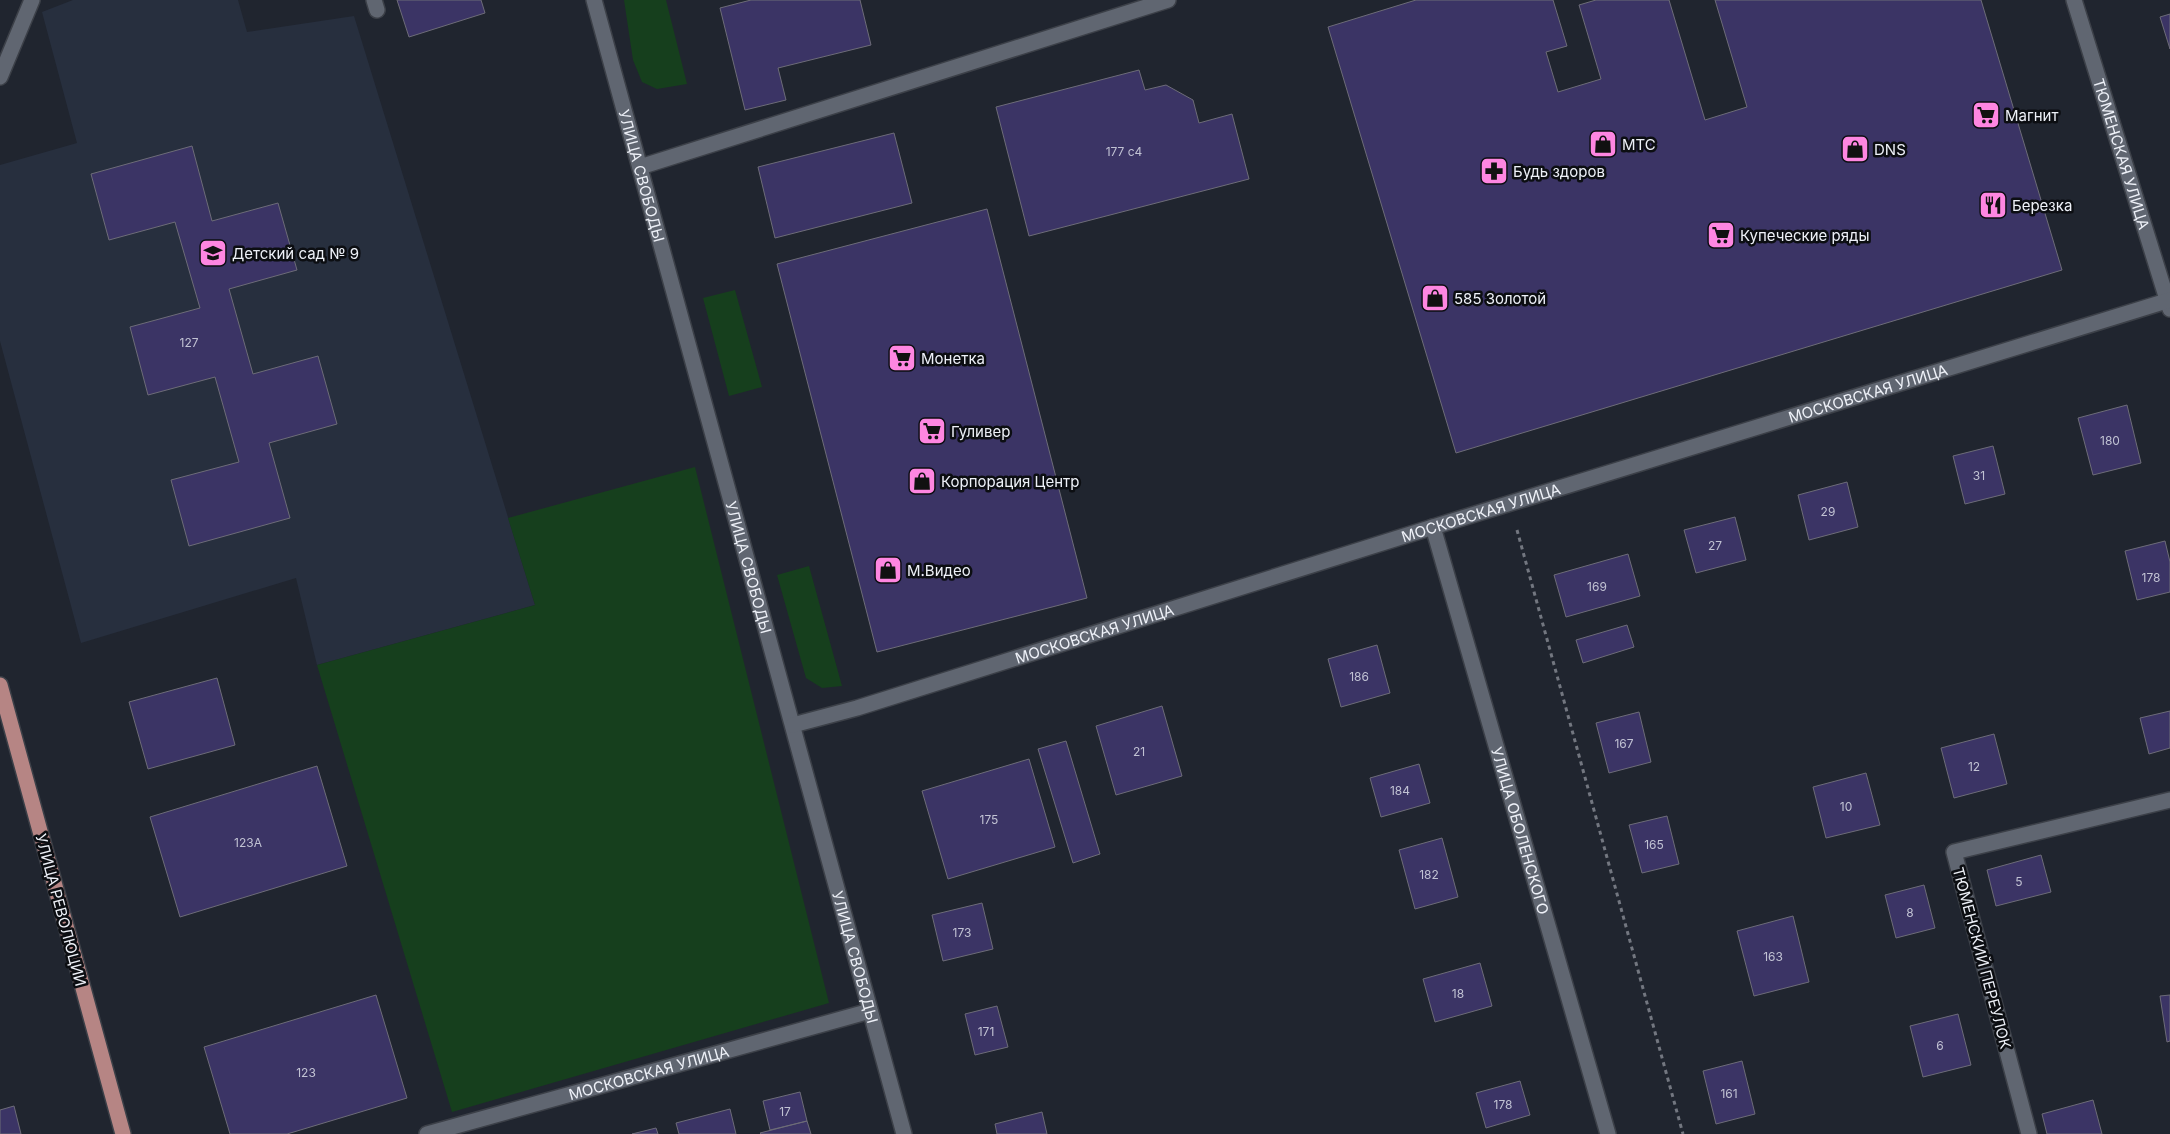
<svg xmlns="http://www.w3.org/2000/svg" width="2170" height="1134" font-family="Inter,sans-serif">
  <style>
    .built { fill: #272f3e }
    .green { fill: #163f1d }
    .building { fill: #3b3465; stroke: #6d6c78 }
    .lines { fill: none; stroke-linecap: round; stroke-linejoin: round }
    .minor-casing { stroke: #3c4048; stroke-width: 18 }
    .major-casing { stroke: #3c4048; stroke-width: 18 }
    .path { stroke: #737780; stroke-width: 3; stroke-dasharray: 4 4; stroke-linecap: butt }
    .minor { stroke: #606671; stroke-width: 15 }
    .major { stroke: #b68584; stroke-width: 15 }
    .labels { text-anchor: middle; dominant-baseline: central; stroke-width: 5; stroke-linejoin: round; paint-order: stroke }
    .number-label { font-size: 12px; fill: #c1c2d3 }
    .poi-label { font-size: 15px; fill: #eef1f8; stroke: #0c0e12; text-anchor: start }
    .street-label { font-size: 15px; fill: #eef1f8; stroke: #0c0e12 }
  </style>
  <rect width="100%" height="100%" fill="#20252f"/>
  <!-- built -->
  <path class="built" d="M73 0H238L247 32 354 16 535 605 317 665 296 578 81 643 0 341V165L77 143 42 12Z"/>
  <!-- green -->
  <path class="green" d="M624 0H666L687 84 657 89 642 82 633 60Z
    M735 290 762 387 729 396 703 298Z
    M695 467 829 1003 452 1112 317 665 535 605 508 518Z
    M809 566 842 686 822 688 806 678 777 575Z"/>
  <!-- building -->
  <path class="building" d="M397 0H481L485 13 409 37Z
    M751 0H860L871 45 778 68 786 100 745 110 720 8Z
    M1416 0H1553L1567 46 1546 52 1558 92 1601 79 1579 5 1596 0H1669L1705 120 1747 107 1715 0H1981L2062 270 1456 453 1328 27Z
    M2170 14V49L2160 17Z
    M1139 70 1145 90 1166 85 1193 100 1199 123 1232 114 1249 179 1029 236 996 107Z
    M894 133 912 203 775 238 758 167Z
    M192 146 212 221 278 203 297 270 229 289 253 374 318 356 337 424 269 443 290 518 189 546 171 480 239 462 215 377 148 395 130 327 200 308 175 222 109 240 91 174Z
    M987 209 1087 598 877 652 777 264Z
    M2127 405 2141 463 2093 475 2078 418Z
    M1993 446 2005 494 1965 504 1953 456Z
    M1847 482 1858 527 1809 540 1798 495Z
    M1735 517 1746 560 1696 573 1684 530Z
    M2165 541 2170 562V592L2137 600 2125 551Z
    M1628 554 1640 596 1566 617 1554 575Z
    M1627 625 1634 647 1583 663 1576 640Z
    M1377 645 1390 693 1341 707 1328 659Z
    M217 678 235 745 148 769 129 702Z
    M1162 706 1182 776 1116 795 1096 726Z
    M2170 711V748L2149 754 2140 718Z
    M1639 712 1651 762 1609 773 1596 723Z
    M1994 734 2007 784 1954 798 1941 748Z
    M1066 741 1100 854 1073 863 1038 749Z
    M1029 759 1055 847 948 879 922 791Z
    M1419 764 1430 803 1381 817 1370 778Z
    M317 766 347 866 180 917 150 817Z
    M1866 773 1880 825 1826 838 1813 787Z
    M1667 816 1679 864 1642 873 1629 825Z
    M1442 838 1458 897 1415 909 1399 850Z
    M2041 855 2051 892 1996 906 1987 870Z
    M1924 885 1935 928 1896 938 1885 895Z
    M982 903 993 949 943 961 932 915Z
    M1793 916 1809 982 1754 996 1737 931Z
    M1480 963 1492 1006 1435 1022 1423 979Z
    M376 995 407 1098 287 1134H230L204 1047Z
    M2170 995V1041L2167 1042 2160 996Z
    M997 1006 1008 1047 975 1055 965 1014Z
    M1958 1014 1971 1065 1923 1077 1910 1026Z
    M1742 1061 1755 1114 1716 1124 1703 1071Z
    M1520 1081 1530 1115 1486 1128 1476 1093Z
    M800 1092 807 1121 770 1130 763 1101Z
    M2093 1100 2102 1134H2047L2042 1114Z
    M14 1106 21 1134H0V1110Z
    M730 1109 736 1134H679L676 1123Z
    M1042 1112 1047 1134H997L995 1124Z
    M807 1121 811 1134H761L760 1133Z
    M656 1128 658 1134H632Z"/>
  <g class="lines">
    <!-- minor casing -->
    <g class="minor-casing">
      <g id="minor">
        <path d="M374 0 377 10"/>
        <path id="s1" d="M594 0 904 1134"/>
        <path id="s2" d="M2074 0 2170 309"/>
        <path d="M0 77 32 0"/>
        <path d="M640 167 1168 0"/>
        <path id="s3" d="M1433 527 1608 1134"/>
        <path id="s4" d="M793 725 857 708 1433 527 2170 300"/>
        <path id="s5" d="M427 1134 870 1011"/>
        <path d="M2029 1134 1954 852 2170 800"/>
      </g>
    </g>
    <!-- major casing -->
    <g class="major-casing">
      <path id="major" d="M0 685 123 1134"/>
    </g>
    <!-- path -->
    <path class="path" d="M1517 530 1683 1134"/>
    <!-- minor -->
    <use href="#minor" class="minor"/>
    <!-- major -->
    <use href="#major" class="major"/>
  </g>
  <!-- icons -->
  <defs>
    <g id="supermarket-square" transform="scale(1.4375)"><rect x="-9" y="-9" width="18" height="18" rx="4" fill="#fe86e1" stroke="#0c0e12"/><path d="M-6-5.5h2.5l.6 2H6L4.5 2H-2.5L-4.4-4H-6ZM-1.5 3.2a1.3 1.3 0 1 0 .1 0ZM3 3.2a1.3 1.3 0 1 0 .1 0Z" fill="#111"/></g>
    <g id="shop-square" transform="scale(1.4375)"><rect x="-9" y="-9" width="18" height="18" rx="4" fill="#fe86e1" stroke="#0c0e12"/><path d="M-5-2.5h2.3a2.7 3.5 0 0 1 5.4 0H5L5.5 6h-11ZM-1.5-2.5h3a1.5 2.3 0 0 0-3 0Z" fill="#111"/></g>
    <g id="pharmacy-square" transform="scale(1.4375)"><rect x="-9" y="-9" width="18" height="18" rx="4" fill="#fe86e1" stroke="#0c0e12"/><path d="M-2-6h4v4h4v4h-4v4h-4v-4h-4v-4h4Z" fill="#111"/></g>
    <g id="restaurant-square" transform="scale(1.4375)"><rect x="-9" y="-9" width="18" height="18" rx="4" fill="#fe86e1" stroke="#0c0e12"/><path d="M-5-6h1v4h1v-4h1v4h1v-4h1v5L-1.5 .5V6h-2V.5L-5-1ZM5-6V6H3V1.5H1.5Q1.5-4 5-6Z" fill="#111"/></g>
    <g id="school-square" transform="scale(1.4375)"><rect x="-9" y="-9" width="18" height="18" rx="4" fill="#fe86e1" stroke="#0c0e12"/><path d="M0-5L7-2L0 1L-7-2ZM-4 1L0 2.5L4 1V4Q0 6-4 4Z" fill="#111"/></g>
  </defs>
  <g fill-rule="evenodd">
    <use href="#supermarket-square" x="1986" y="115"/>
    <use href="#shop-square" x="1603" y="144"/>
    <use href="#shop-square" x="1855" y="149"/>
    <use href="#pharmacy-square" x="1494" y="171"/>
    <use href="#restaurant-square" x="1993" y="205"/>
    <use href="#supermarket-square" x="1721" y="235"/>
    <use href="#school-square" x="213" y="253"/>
    <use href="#shop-square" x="1435" y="298"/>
    <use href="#supermarket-square" x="902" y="358"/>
    <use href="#supermarket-square" x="932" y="431"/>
    <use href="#shop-square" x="922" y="481"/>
    <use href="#shop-square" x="888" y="570"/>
  </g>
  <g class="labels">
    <!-- number labels -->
    <g class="number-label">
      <text x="1124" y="151">177 с4</text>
      <text x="189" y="342">127</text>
      <text x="2110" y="440">180</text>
      <text x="1979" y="475">31</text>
      <text x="1828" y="511">29</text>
      <text x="1715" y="545">27</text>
      <text x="2151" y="577">178</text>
      <text x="1597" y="586">169</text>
      <text x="1359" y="676">186</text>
      <text x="1624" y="743">167</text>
      <text x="1139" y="751">21</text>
      <text x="1974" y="766">12</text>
      <text x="1400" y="790">184</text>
      <text x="1846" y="806">10</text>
      <text x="989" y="819">175</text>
      <text x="248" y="842">123А</text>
      <text x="1654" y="844">165</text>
      <text x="1429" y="874">182</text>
      <text x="2019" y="881">5</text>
      <text x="1910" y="912">8</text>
      <text x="962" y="932">173</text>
      <text x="1773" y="956">163</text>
      <text x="1458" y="993">18</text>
      <text x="986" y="1031">171</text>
      <text x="1940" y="1045">6</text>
      <text x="306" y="1072">123</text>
      <text x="1729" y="1093">161</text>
      <text x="1503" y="1104">178</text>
      <text x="785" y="1111">17</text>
    </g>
    <!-- poi labels -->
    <g class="poi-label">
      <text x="2005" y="115">Магнит</text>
      <text x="1622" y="144">МТС</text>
      <text x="1874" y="149">DNS</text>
      <text x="1513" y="171">Будь здоров</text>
      <text x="2012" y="205">Березка</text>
      <text x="1740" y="235">Купеческие ряды</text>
      <text x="232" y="253">Детский сад № 9</text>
      <text x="1454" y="298">585 Золотой</text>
      <text x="921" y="358">Монетка</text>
      <text x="951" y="431">Гуливер</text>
      <text x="941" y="481">Корпорация Центр</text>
      <text x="907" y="570">М.Видео</text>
    </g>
    <!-- street labels -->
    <g class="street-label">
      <text stroke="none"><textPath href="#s2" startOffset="161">ТЮМЕНСКАЯ УЛИЦА</textPath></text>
      <text stroke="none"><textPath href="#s1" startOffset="182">УЛИЦА СВОБОДЫ</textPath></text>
      <text stroke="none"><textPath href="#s4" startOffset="1125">МОСКОВСКАЯ УЛИЦА</textPath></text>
      <text stroke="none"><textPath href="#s4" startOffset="720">МОСКОВСКАЯ УЛИЦА</textPath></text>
      <text stroke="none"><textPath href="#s1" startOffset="588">УЛИЦА СВОБОДЫ</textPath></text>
      <text stroke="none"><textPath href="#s4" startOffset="315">МОСКОВСКАЯ УЛИЦА</textPath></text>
      <text stroke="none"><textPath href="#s3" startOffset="316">УЛИЦА ОБОЛЕНСКОГО</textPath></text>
      <text transform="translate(61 910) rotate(75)">УЛИЦА РЕВОЛЮЦИИ</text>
      <text stroke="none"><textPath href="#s1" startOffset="992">УЛИЦА СВОБОДЫ</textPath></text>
      <text transform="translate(1982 958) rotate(75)">ТЮМЕНСКИЙ ПЕРЕУЛОК</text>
      <text stroke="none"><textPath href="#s5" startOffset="230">МОСКОВСКАЯ УЛИЦА</textPath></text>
    </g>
  </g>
</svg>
